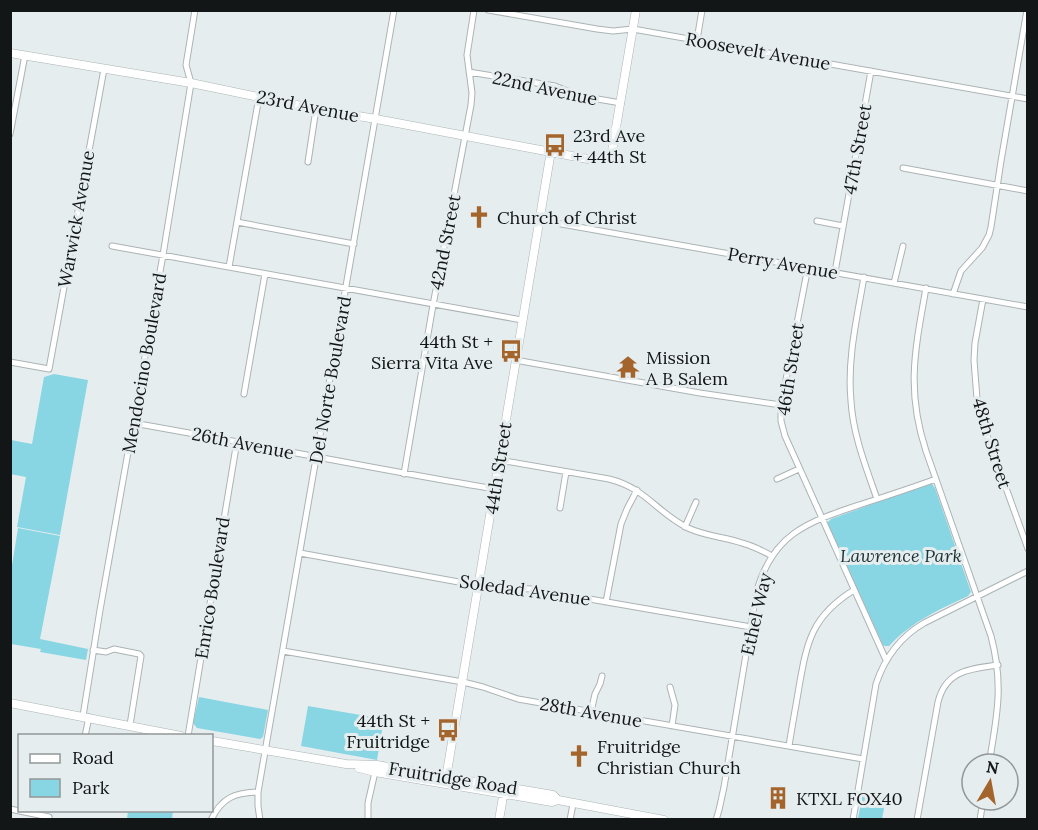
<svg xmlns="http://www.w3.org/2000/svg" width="1038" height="830" font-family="Lora,serif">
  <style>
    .green { fill: #88d6e3 }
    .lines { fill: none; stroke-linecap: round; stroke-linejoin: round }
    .street-casing { stroke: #acb3b5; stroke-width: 7 }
    .secondary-casing { stroke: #acb3b5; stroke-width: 9 }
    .street { stroke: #fff; stroke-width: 5 }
    .secondary { stroke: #fff; stroke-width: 8 }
    .labels { text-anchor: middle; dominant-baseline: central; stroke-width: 6; stroke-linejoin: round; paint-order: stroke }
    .street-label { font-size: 18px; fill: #131616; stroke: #e6edef }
    .poi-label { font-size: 18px; fill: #131616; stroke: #e6edef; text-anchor: start }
    .park-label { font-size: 18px; font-style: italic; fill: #1b3236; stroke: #e6edef }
  </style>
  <rect width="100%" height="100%" fill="#e6edef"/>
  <!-- green -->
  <path class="green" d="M54 374 88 380 60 535 17 527 26 477 10 474 11 440 32 444 44 377Z
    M928 484H932L935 488 971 592 968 596C940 609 911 622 889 646H885L883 645 827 523 831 519Z
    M18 528 60 536 40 639 88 649 86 660 40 652 41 649 11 644V572Z
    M199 697 268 710 263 737 260 739 197 728 193 723Z
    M308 706 384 719 377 760 301 746Z
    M863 793 886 798 882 819 858 818Z
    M128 811V810L173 811 172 819H127Z"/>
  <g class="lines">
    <!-- street casing -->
    <g class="street-casing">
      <path id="street" d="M488 10 597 29 613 31 633 29 1028 99
        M697 40 702 10
        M469 72 555 86 580 96 621 103
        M10 134 25 55
        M308 162 316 109
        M903 168 1028 191
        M539 220 1028 307
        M817 221 843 226
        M237 222 354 244
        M112 246 522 320
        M229 267 259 97
        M808 267 781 405V421L785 436 886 660
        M835 272 871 71
        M864 277C857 318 847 359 851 401 853 435 866 467 877 499
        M894 283 903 246
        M926 288C915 350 906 390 926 451L991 636C1004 685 997 716 989 764
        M953 294 961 271 982 248 989 235 991 227 1001 161 1027 10
        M983 299 975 343 974 360 977 399 984 427 1028 549
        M515 360 700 393 781 405
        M10 362 49 369 104 69
        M244 394 265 274
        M133 423C254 444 374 469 495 489
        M499 460 609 479C646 488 657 513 688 528 705 536 724 537 742 543 753 546 763 551 772 556
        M404 474 433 305 471 105 472 93 467 55 474 10
        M777 479 799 469
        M560 508 566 472
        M685 527 696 502
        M300 553 486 587 532 589 751 627
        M606 602 621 524 627 509 637 490
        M93 650 106 652 114 649 139 654 141 656 130 725
        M283 651 463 682 483 687 518 699 863 759
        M670 687 675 705 672 726
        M591 712 595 694 600 684 602 676
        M83 716 100 610 163 255 191 83 186 65 195 10
        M85 736 89 717
        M188 736 237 441
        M789 746C792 726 796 706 799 687 807 641 812 616 854 590
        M10 809 49 817
        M211 820C222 797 235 793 258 792
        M260 820 258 806V792L394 10
        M368 820V803L375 772
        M570 820 573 804
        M716 820 719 810 724 787 756 594C772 533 808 522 862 504 887 496 911 488 936 479
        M853 820 876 684C885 657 900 637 924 623L1028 571
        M917 820 938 702C946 670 970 669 998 665
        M980 820 983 800"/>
    </g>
    <!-- secondary casing -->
    <g class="secondary-casing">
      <path id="secondary" d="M10 53 191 83 316 109 376 119 593 160 606 158 612 151 636 10
        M10 703 181 736
        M212 741 346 764 377 765 400 769 553 795 558 800
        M359 768 375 772 552 802 558 800 664 820
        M445 784 551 151
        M499 820 504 791"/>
    </g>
    <!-- street -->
    <use href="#street" class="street"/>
    <!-- secondary -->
    <use href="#secondary" class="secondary"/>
  </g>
  <!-- icons -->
  <defs>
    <g id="bus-bare" transform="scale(1.8)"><path d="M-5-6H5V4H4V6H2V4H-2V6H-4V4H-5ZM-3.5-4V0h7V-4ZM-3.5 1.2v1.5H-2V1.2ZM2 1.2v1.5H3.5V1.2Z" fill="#a4652d" stroke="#e6edef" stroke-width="2.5" paint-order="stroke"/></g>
    <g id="church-bare" transform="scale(1.8)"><path d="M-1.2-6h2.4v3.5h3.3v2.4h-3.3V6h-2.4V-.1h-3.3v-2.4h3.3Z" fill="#a4652d" stroke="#e6edef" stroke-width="2.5" paint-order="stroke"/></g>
    <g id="temple-bare" transform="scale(1.8)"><path d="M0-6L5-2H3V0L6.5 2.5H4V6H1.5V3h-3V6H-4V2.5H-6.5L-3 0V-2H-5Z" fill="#a4652d" stroke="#e6edef" stroke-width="2.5" paint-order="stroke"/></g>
    <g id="building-bare" transform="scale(1.8)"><path d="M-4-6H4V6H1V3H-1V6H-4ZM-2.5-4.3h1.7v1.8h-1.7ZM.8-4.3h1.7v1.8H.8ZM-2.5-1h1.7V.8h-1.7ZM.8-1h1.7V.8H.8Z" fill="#a4652d" stroke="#e6edef" stroke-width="2.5" paint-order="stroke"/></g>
  </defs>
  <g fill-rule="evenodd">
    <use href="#bus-bare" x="555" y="145"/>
    <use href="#church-bare" x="479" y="217"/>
    <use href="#bus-bare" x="511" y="351"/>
    <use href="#temple-bare" x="628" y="367"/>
    <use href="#bus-bare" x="448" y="730"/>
    <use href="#church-bare" x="579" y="756"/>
    <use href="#building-bare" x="778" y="798"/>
  </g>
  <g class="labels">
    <!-- street labels -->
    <g class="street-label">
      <text transform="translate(758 51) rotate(10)">Roosevelt Avenue</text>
      <text transform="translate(545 88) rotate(12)">22nd Avenue</text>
      <text transform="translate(308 106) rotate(11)">23rd Avenue</text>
      <text transform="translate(857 149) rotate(-80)">47th Street</text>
      <text transform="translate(76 219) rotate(-80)">Warwick Avenue</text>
      <text transform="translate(445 242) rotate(-79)">42nd Street</text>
      <text transform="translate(783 263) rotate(10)">Perry Avenue</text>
      <text transform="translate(144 363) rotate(-80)">Mendocino Boulevard</text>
      <text transform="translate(790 369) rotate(-81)">46th Street</text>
      <text transform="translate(330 380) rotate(-80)">Del Norte Boulevard</text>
      <text transform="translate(243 443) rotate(11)">26th Avenue</text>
      <text transform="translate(992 443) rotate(73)">48th Street</text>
      <text transform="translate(498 468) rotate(-81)">44th Street</text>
      <text transform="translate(212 588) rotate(-81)">Enrico Boulevard</text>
      <text transform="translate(525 590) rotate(8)">Soledad Avenue</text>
      <text transform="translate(756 614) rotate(-77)">Ethel Way</text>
      <text transform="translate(591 712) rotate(10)">28th Avenue</text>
      <text transform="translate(453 778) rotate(9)">Fruitridge Road</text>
    </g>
    <!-- poi labels -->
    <g class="poi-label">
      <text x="573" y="135">23rd Ave<tspan x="573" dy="21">+ 44th St</tspan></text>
      <text x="497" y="217">Church of Christ</text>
      <text x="493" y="341" text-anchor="end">44th St +<tspan x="493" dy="21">Sierra Vita Ave</tspan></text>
      <text x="646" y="357">Mission<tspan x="646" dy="21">A B Salem</tspan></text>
      <text x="430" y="720" text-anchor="end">44th St +<tspan x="430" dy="21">Fruitridge</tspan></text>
      <text x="597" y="746">Fruitridge<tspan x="597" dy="21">Christian Church</tspan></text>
      <text x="796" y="798">KTXL FOX40</text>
    </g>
    <!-- park labels -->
    <g class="park-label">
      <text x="901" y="555">Lawrence Park</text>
    </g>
  </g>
  <!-- border -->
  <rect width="1038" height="830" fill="none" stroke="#131616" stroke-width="24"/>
  <!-- legend -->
  <rect x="18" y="734" width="195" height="78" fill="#e6edef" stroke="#929798" stroke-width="1.5"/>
  <rect x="30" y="754" width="30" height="9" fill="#ffffff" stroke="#929798" stroke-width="1.5"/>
  <text x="72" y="764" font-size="18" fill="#131616">Road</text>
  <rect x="30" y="779" width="30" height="18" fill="#88d6e3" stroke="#929798" stroke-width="1.5"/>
  <text x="72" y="794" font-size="18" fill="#131616">Park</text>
  <!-- north arrow -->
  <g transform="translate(990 782) rotate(10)"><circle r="28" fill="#e6edef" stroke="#929798" stroke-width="1.5"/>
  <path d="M0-4.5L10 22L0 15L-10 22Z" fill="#a4652d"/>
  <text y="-9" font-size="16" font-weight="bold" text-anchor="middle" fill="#131616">N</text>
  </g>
</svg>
